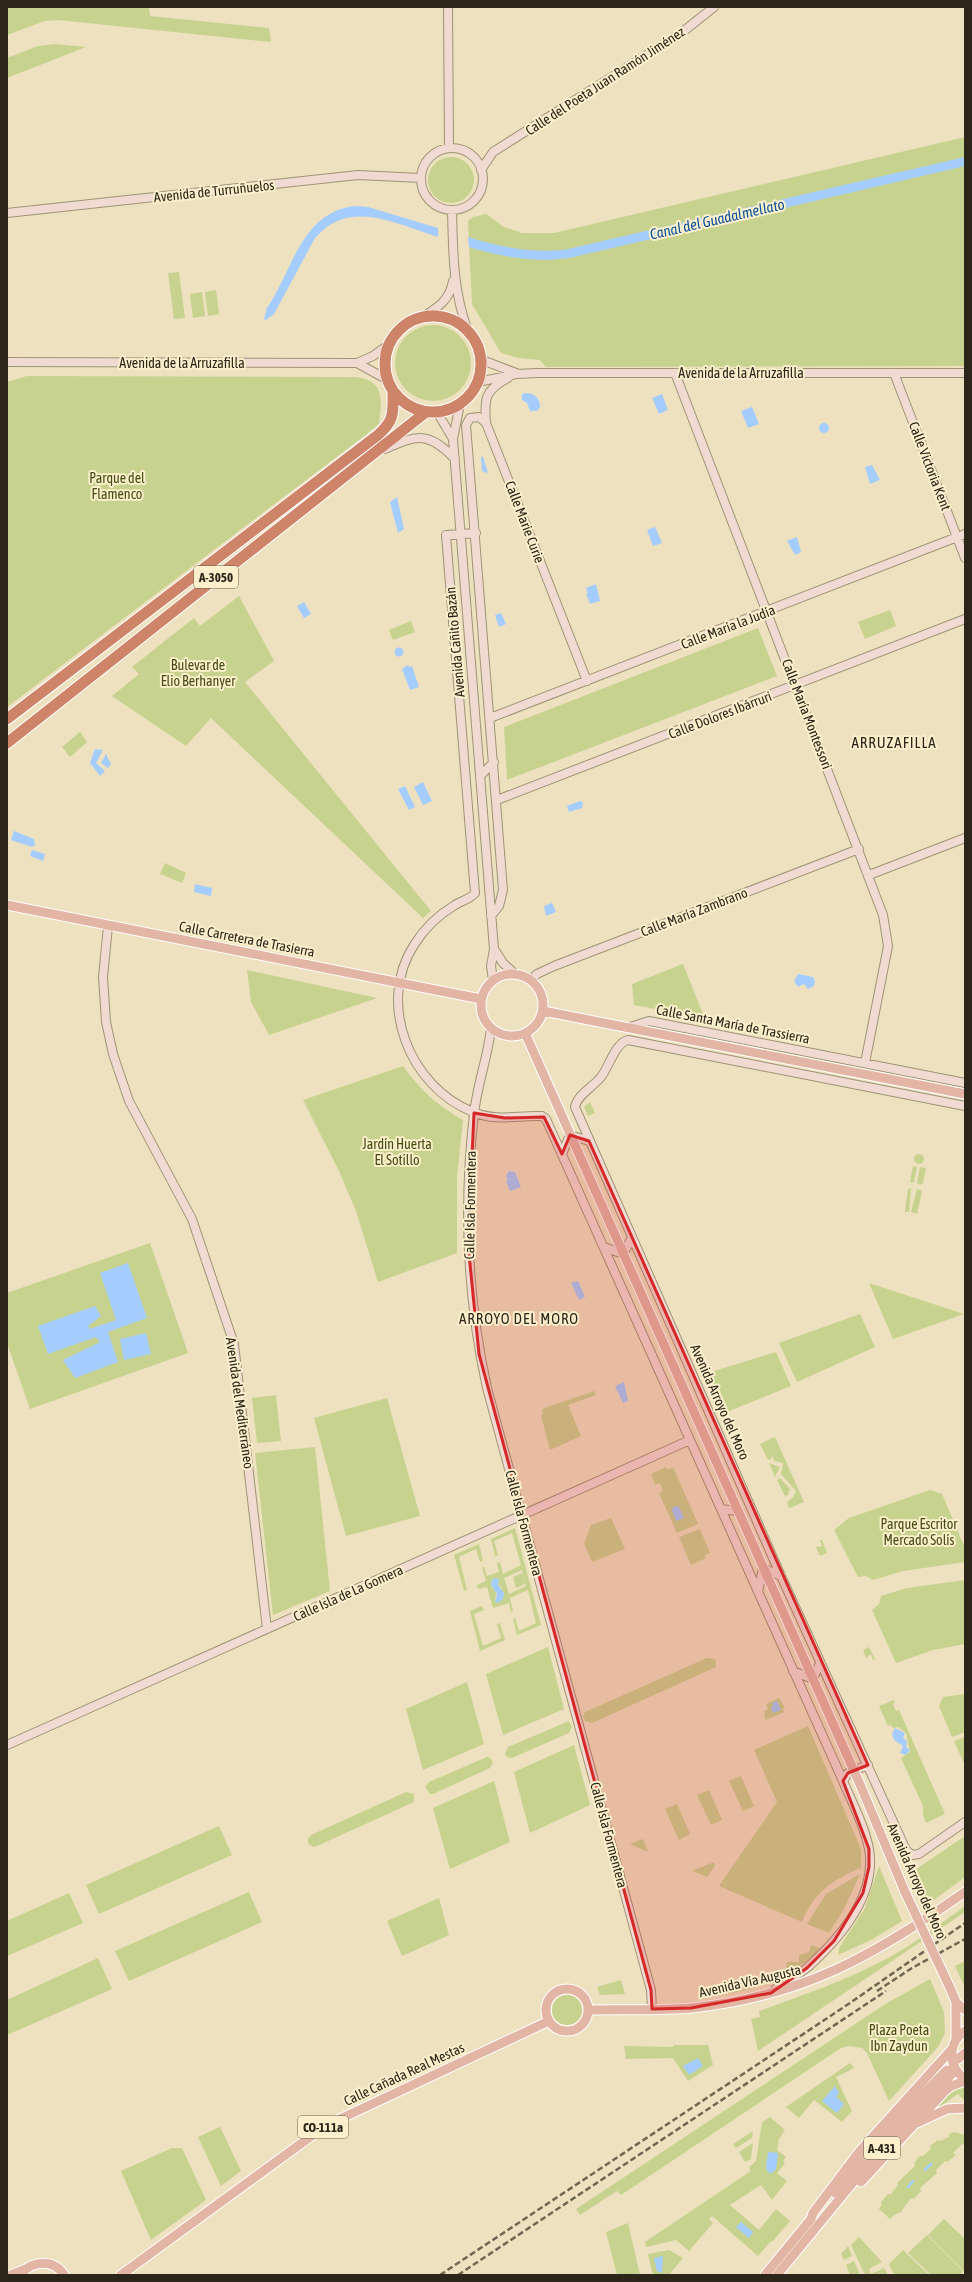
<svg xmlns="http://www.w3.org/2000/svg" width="972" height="2282" font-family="'Asap Condensed',sans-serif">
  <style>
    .green { fill: #c7d28f; fill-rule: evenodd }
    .water { fill: #a4cdfe }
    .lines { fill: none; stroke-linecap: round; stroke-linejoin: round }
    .stream { stroke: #a4cdfe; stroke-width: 2.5 }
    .secondary-casing { stroke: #9f9474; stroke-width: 10 }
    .primary-casing { stroke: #fff; stroke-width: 11 }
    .highway-casing { stroke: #fff; stroke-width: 13 }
    .secondary { stroke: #f0dad2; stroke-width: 8 }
    .primary { stroke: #e2b5a5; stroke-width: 9 }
    .highway { stroke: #ce8469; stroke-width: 11 }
    .rail { stroke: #6e6752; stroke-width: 2.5; stroke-dasharray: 6 3; stroke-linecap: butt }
    .primary-bridge-casing { stroke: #fff; stroke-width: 11; stroke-linecap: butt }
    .primary-bridge { stroke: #e2b5a5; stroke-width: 9 }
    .marked { fill: #d62828; fill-opacity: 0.2; stroke: #d62828; stroke-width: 3; stroke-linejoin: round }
    .labels { text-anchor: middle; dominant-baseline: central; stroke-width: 4; stroke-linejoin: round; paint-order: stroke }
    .shield { fill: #fbefcc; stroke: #69624f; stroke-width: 1 }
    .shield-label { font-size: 13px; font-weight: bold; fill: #2b2619 }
    .street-label { font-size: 14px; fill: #2b2619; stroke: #fbefcc }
    .park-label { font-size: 14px; fill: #454c12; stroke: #fbefcc }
    .water-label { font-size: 15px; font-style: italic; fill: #0a5299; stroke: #fbefcc }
    .neighbourhood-label { font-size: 15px; letter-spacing: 1px; fill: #2b2619; stroke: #fbefcc }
  </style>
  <rect width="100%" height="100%" fill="#ede1bf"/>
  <!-- green -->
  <path class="green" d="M7 7H149L150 16 269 28 271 42 58 20 45 21 7 35Z
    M55 44 86 47 7 78V58L38 46Z
    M965 137V366L546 367 540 360 519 358 501 353 472 304 468 221 473 217 486 214 504 227 522 233H554Z
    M428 180a23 23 0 1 1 46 0a23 23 0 1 1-46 0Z
    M179 272 185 318 174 319 168 273Z
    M216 290 219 314 208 316 205 292Z
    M202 292 205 316 193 318 190 294Z
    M395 363a38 38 0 1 1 76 0a38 38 0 1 1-76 0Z
    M27 376 353 377C385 379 382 399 379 424L364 436 7 707V382Z
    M239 596 274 661 245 682 431 911 423 918 211 718 186 746 112 696 139 674 132 667 194 618 200 626Z
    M890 610 896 626 865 639 858 622Z
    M411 621 415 632 393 640 389 630Z
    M758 628 777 676 507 780 504 727Z
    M80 732 87 742 70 757 62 747Z
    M165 863 186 873 182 883 160 874Z
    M683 964 705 1019 634 1005 632 984Z
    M247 970 377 998 269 1035 251 1002Z
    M403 1066C423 1093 435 1103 463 1120L457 1177V1253L378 1282 356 1211 339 1171 303 1100Z
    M590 1102 595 1113 588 1116 584 1107Z
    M914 1159a5 5 0 1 1 10 0a5 5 0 1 1-10 0Z
    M913 1166 917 1167 914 1182 912 1183 910 1182Z
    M920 1167 926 1168 923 1183 920 1185 917 1183Z
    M911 1188 909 1212H905L908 1189Z
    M917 1189 922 1191 917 1214 911 1212Z
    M150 1243 188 1353 30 1409 7 1343V1293Z
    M869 1283 964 1314 893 1339Z
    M860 1314 875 1347 797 1382 779 1343Z
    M776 1352 791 1386 722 1414 704 1374Z
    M594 1391 596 1395 568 1405 581 1436 550 1450 541 1415 543 1414 542 1409Z
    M276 1395 281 1441 257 1443 252 1398Z
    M387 1398 420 1516 346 1536 314 1418Z
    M775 1437 804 1502 789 1508 787 1502 793 1497 796 1491 781 1474 783 1463 774 1461 773 1455 771 1459 768 1460 760 1444Z
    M315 1447 330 1591 273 1615 255 1453Z
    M769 1463 780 1467 775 1477Z
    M666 1467 668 1470 673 1467 698 1524 677 1533 659 1493 663 1491 660 1483 655 1485 651 1474Z
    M780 1478 790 1489 788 1495 785 1496 777 1480Z
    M930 1490 942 1494 965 1548V1562L903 1571 873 1580 866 1576 858 1577 834 1530 849 1518Z
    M611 1518 625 1549 592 1562 584 1544 591 1525Z
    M515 1528 541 1625 517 1635 513 1619 515 1618 519 1631 536 1623 528 1590 510 1598 513 1611 511 1612 509 1603 493 1608 487 1587 478 1589 477 1585 486 1581 482 1567H484L487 1576 499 1572 497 1563 500 1562 503 1574 521 1565 512 1533 494 1541 498 1555 495 1556 491 1539ZM522 1570 526 1586 509 1594 504 1578ZM498 1578V1585L502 1588 495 1602 496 1593C493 1588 488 1585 493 1579Z
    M700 1529 710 1553 705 1555 706 1558 691 1565 679 1537Z
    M820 1540H822L827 1553 820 1556 816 1547 822 1546Z
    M479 1544 483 1561 480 1562 476 1549 459 1557 467 1590 464 1591 454 1555Z
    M523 1573 525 1584 516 1588 513 1577Z
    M965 1580V1644L933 1650 896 1663 872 1610 879 1604 881 1596 907 1588Z
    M482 1606 484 1610 474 1614 483 1646 501 1638 497 1624 500 1623 505 1640 480 1651 470 1611Z
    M548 1647 564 1709 503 1735 486 1674Z
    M869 1647 875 1659 873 1660 871 1654 866 1658 863 1650Z
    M707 1658 715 1659 716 1667 592 1723 585 1721 583 1717 585 1712Z
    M467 1682 484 1744 423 1770 406 1709Z
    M965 1694V1732L952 1737 939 1706 943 1697Z
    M779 1698 785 1708 783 1709 784 1712 766 1720 764 1715 765 1714 764 1711 768 1709 766 1704Z
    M894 1700 895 1702 893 1704 896 1711 899 1710 945 1814 926 1823 923 1815V1806L901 1758 910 1752 906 1733 898 1727 893 1728 891 1725 888 1726 879 1706Z
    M569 1721 572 1727 569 1733 512 1758 507 1757 505 1754 508 1747Z
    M808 1726 858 1842 861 1850V1868C833 1879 813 1893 802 1922L719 1886 777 1802 754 1750Z
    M965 1737V1766L954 1741Z
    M574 1745 590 1805 530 1833 514 1772Z
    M487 1757 490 1758 493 1762 490 1768 433 1794H430L425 1787 429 1782Z
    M741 1776 754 1806 743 1811 729 1781Z
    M494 1781 510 1842 450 1869 433 1808Z
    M709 1790 722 1820 711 1825 697 1795Z
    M406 1792 414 1794V1802L317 1846 313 1847 308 1843V1839L311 1835Z
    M677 1804 690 1834 679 1840 665 1809Z
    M219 1826 232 1855 99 1914 86 1885Z
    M965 1836V1877L927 1905 912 1872Z
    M643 1839 648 1852 630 1844Z
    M714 1862 715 1866 707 1877 692 1871Z
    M879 1866 902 1921 873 1939 838 1955 839 1948 865 1908Z
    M860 1874 844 1909 829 1933 807 1924 826 1894Z
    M249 1892 262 1922 129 1981 115 1951Z
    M69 1893 83 1923 7 1956V1921Z
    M439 1898 449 1935 402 1956 387 1921Z
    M965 1906V1912L758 2051 751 2019 760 2017 759 2011C801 1996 844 1981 884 1960 913 1945 939 1925 965 1906Z
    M811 1945 822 1949C793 1974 763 1987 726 1994L727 1988 731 1990 737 1988 742 1990 749 1984 753 1986 761 1983 764 1977 776 1978 781 1972 782 1969 786 1968 787 1962H799V1955L809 1952Z
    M98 1958 112 1989 7 2035V2000Z
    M965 1961V1988L955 1966Z
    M930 1979 944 2012 945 2033 938 2047 889 2101 867 2053 862 2048 849 2046 841 2048 621 2195 617 2191 580 2215 576 2209 887 2003Z
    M621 1980 625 1994 600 1995 597 1987Z
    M552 2010a15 15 0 1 1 30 0a15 15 0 1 1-30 0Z
    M674 2045H708L713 2065 688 2081 673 2058 626 2059 624 2046 673 2047Z
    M850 2063 854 2068 836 2077 852 2111 842 2122 814 2100 799 2118 786 2107Z
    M965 2086V2101L958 2094 928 2115C939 2103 948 2089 965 2086Z
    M770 2117 785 2130 779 2139 777 2150 786 2157 783 2161 785 2163 777 2173 787 2181 772 2200 761 2185 730 2205 759 2230 776 2209 790 2221 772 2242 771 2241 758 2256 712 2216 709 2219 713 2223 689 2251 676 2240 646 2247 645 2242 751 2171 749 2167 756 2161 762 2122Z
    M220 2127 241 2171 221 2186 198 2137Z
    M753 2131 752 2138 736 2148 733 2144Z
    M954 2132 965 2135V2145L962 2144 953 2153 956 2155 947 2162 945 2161 936 2170 937 2173 920 2188 921 2191 914 2199 911 2198 901 2212 894 2215 890 2219 879 2209 882 2204 881 2202 888 2194H891L898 2185 897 2183 915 2166 914 2163 920 2156H923L931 2149 930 2146 938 2140 940 2141 949 2137V2134Z
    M753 2143 751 2159 745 2162 739 2152Z
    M172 2148H182L206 2200 151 2240 121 2171Z
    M944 2219 965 2239 964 2271 928 2235Z
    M628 2223 640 2275H617L606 2232Z
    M927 2235 963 2271 960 2275H931L908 2253Z
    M859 2237 882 2262 869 2269 871 2274 884 2268 888 2275H865L851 2245Z
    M848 2246 852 2256 844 2260 841 2254Z
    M669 2250 683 2258 669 2275H653L648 2254Z
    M903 2250 929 2275H894L889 2264Z
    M854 2261 860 2275H850L846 2265Z"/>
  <!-- water -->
  <path class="water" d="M965 157V166L569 258C534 263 502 257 469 247L468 237C500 247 530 253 564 250Z
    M355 206 368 207 438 228V237C395 224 350 198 315 238L274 314 266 320 264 319 267 308C293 270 301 212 355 206Z
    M526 393C535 393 540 399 540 407L537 411H530L527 403 522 400V394Z
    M662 394 668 410 659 414 652 398Z
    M752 407 759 424 748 428 741 411Z
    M819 428a5 5 0 1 1 10 0a5 5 0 1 1-10 0Z
    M481 457H483L488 473 482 471Z
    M872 465 880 480 870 484 865 467Z
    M397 497 404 529 398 533 390 502Z
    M655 527 662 543 653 546 647 530Z
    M797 537 801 552 795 555 787 541Z
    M596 584 600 601 590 604 586 594 588 593 586 588Z
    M304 602 311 614 304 618 297 606Z
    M501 613 506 624 499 627 495 615Z
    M394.5 652a4.5 4.5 0 1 1 9 0a4.5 4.5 0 1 1-9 0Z
    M408 665 409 667 412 666 419 687 410 690 402 669Z
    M95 749 103 750 96 763 105 771 100 776 90 763Z
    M106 754 111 764 108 768 101 763Z
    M423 782 432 801 423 805 414 787Z
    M405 786 415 807 409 810 398 789Z
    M580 801 583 803 582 808 569 812 567 806Z
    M14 831 34 839 35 845 32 847 11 840Z
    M32 850 45 854 43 861 30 856Z
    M195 884 212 888 211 896 194 892Z
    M552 903 556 912 546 916 544 906Z
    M798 974 813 977 815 981 814 986 808 989 804 984 798 987 794 981Z
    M509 1171 515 1172 521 1187 510 1191 506 1181 508 1180 506 1176Z
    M128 1263 147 1318 108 1332 118 1362 75 1378 63 1360 100 1342 96 1337 48 1354 38 1326 95 1306 101 1316 88 1326 90 1329 116 1320 100 1273Z
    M578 1281 585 1297 579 1300 571 1283Z
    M146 1333 151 1354 124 1360 120 1339Z
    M624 1382 628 1401 623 1403 615 1386Z
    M677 1506 679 1507 684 1518 676 1521 672 1510 673 1507Z
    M495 1578 499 1579 498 1585 504 1593 503 1599 498 1603 495 1602 497 1594 491 1585 492 1580Z
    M777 1701 781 1710 773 1713 771 1708 773 1706 772 1703Z
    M895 1728 905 1733 903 1738 907 1741 906 1747 910 1750 906 1755 900 1753 903 1746 894 1740 892 1734Z
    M698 2058 703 2066 689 2075 683 2066Z
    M835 2086 839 2093 836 2097 844 2104 837 2113 822 2101Z
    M768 2152 778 2153 776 2169 772 2173H769L766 2168Z
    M741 2222 753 2232 749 2238 736 2227Z
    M663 2256 662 2273 657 2271 654 2258Z"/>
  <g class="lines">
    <!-- stream -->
    <path class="stream" d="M925 2170 931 2164
      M908 2187 913 2181"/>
    <!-- secondary casing -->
    <g class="secondary-casing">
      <path id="secondary" d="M448 7 449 148
        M421 179a31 31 0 1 1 62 0a31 31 0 1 1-62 0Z
        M481 170 493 152 680 34 714 7
        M452 210C453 252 453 292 468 331
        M7 213 358 175 421 178
        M424 316C439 307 450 299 453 281
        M482 360 516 373
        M7 362 357 363 386 379
        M357 363 373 356 388 345
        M675 373 883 915 888 946 865 1063
        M894 373 965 558
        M508 378C485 390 484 398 486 423L587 681
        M478 382 516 374 537 373H965
        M460 404 453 439 494 949 491 966 493 980
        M437 412 453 439
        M486 423 479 417 470 418 466 425 503 890 499 906 491 916
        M385 449C418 434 429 432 455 459
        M476 533 446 535 475 893C471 899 461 901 455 905 438 915 424 929 414 945 376 1004 410 1087 473 1112 497 1122 517 1115 542 1116L546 1119 843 1781C852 1802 865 1827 869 1849 877 1895 839 1939 808 1967 797 1976 784 1982 773 1991
        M490 718 965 534
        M480 776 494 762
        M497 800 965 619
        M869 875 965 838
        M108 926 103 977 106 1022 113 1054 129 1101 192 1219 234 1344 267 1629
        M494 949 503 963 515 974
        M531 980 537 974 554 966 859 849
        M491 1028C488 1057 477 1085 474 1114 463 1207 467 1297 487 1388L651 1990 652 2009
        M627 1028 649 1021 965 1083
        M965 1106 628 1040C615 1043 609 1067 601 1077 594 1086 577 1095 575 1107L781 1576 906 1850 912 1855 919 1854 965 1822
        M562 1154 570 1135 589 1141
        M604 1247 623 1254 632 1238
        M721 1509 737 1511
        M758 1592 763 1568 781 1576
        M793 1671 813 1679 820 1663
        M7 1745 690 1440
        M843 1781 848 1773 868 1765"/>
    </g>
    <!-- primary casing -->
    <g class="primary-casing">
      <path id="primary" d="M7 905 481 999
        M481 1005a31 31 0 1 1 62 0a31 31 0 1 1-62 0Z
        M543 1011 965 1094
        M525 1033 859 1782 905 1892
        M546 2010a21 21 0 1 1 42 0a21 21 0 1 1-42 0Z
        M951 1990 956 2002V2039
        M956 2002 965 2010
        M588 2010C623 2009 658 2011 692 2008 804 1996 875 1955 965 1892
        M965 2031C947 2043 948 2067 965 2079
        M958 2059 965 2053
        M917 2123 947 2109 965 2108
        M861 2182 945 2091 951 2086 965 2081
        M835 2193 901 2117 947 2070
        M11 2275 26 2269
        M21 2275C31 2260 54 2259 64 2275
        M121 2275 325 2126 549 2021
        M765 2275 811 2219 813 2213 859 2152 952 2049
        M777 2275 878 2152 951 2075"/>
    </g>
    <!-- highway casing -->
    <g class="highway-casing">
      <path id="highway" d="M385 364a48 48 0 1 1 96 0a48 48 0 1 1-96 0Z
        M7 719 378 435C395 420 393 413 393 391
        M7 743 426 412"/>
    </g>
    <!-- secondary -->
    <use href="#secondary" class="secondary"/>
    <!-- primary -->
    <use href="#primary" class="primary"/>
    <!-- highway -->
    <use href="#highway" class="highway"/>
    <!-- rail -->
    <path class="rail" d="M877 1991 912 1968 965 1939
      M440 2275 850 2003 965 1923
      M458 2275 886 1991"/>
    <!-- primary-bridge casing -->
    <g class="primary-bridge-casing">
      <path id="primary-bridge" d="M905 1892 951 1990"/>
    </g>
    <!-- primary-bridge -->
    <use href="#primary-bridge" class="primary-bridge"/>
  </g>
  <!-- marked area -->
  <path class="marked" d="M474 1113 505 1118 544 1117 562 1154 570 1135 589 1141 868 1765 848 1773 843 1781 869 1849V1867L863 1893 834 1941 807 1968 771 1993 691 2008 652 2009 651 1990 479 1354 468 1244Z"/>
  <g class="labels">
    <!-- shield labels -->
    <g class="shield">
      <rect x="194" y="566" width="44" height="22" rx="3"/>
      <rect x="298" y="2116" width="50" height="22" rx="3"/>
      <rect x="864" y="2137" width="36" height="22" rx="3"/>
    </g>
    <g class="shield-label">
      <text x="216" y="577">A-3050</text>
      <text x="323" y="2127">CO-111a</text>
      <text x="882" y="2148">A-431</text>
    </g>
    <!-- street labels -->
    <g class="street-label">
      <text transform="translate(605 81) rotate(-33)">Calle del Poeta Juan Ramón Jiménez</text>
      <text transform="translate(214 191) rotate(-6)">Avenida de Turruñuelos</text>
      <text x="182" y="363">Avenida de la Arruzafilla</text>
      <text x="741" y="373">Avenida de la Arruzafilla</text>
      <text transform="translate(930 466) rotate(69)">Calle Victoria Kent</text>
      <text transform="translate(525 522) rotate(69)">Calle Marie Curie</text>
      <text transform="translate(728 627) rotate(-21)">Calle María la Judía</text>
      <text transform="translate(455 642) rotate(-95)">Avenida Cañito Bazán</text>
      <text transform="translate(807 714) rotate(69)">Calle María Montessori</text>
      <text transform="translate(720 715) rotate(-21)">Calle Dolores Ibárruri</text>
      <text transform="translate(694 912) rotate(-21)">Calle María Zambrano</text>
      <text transform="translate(247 939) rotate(11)">Calle Carretera de Trasierra</text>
      <text transform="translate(733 1024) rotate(11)">Calle Santa María de Trassierra</text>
      <text transform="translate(470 1205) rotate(-89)">Calle Isla Formentera</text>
      <text transform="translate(720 1402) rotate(66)">Avenida Arroyo del Moro</text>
      <text transform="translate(240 1403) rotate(82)">Avenida del Mediterráneo</text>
      <text transform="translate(524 1523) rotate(75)">Calle Isla Formentera</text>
      <text transform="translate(348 1593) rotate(-24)">Calle Isla de La Gomera</text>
      <text transform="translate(609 1835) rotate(75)">Calle Isla Formentera</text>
      <text transform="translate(917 1881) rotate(66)">Avenida Arroyo del Moro</text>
      <text transform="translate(750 1981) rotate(-13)">Avenida Vía Augusta</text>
      <text transform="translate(404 2074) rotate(-25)">Calle Cañada Real Mestas</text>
    </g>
    <!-- park labels -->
    <g class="park-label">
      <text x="117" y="478">Parque del<tspan x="117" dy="16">Flamenco</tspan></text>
      <text x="198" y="665">Bulevar de<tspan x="198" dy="16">Elio Berhanyer</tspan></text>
      <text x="397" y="1144">Jardín Huerta<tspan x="397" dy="16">El Sotillo</tspan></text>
      <text x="919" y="1524">Parque Escritor<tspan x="919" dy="16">Mercado Solís</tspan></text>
      <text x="899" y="2030">Plaza Poeta<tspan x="899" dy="16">Ibn Zaydun</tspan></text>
    </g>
    <!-- water labels -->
    <g class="water-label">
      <text transform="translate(717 219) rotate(-13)">Canal del Guadalmellato</text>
    </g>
    <!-- neighbourhood labels -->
    <g class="neighbourhood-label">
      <text x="894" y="742">ARRUZAFILLA</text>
      <text x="519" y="1318">ARROYO DEL MORO</text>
    </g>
  </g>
  <!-- border -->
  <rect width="972" height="2282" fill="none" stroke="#2b2619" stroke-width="16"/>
</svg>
